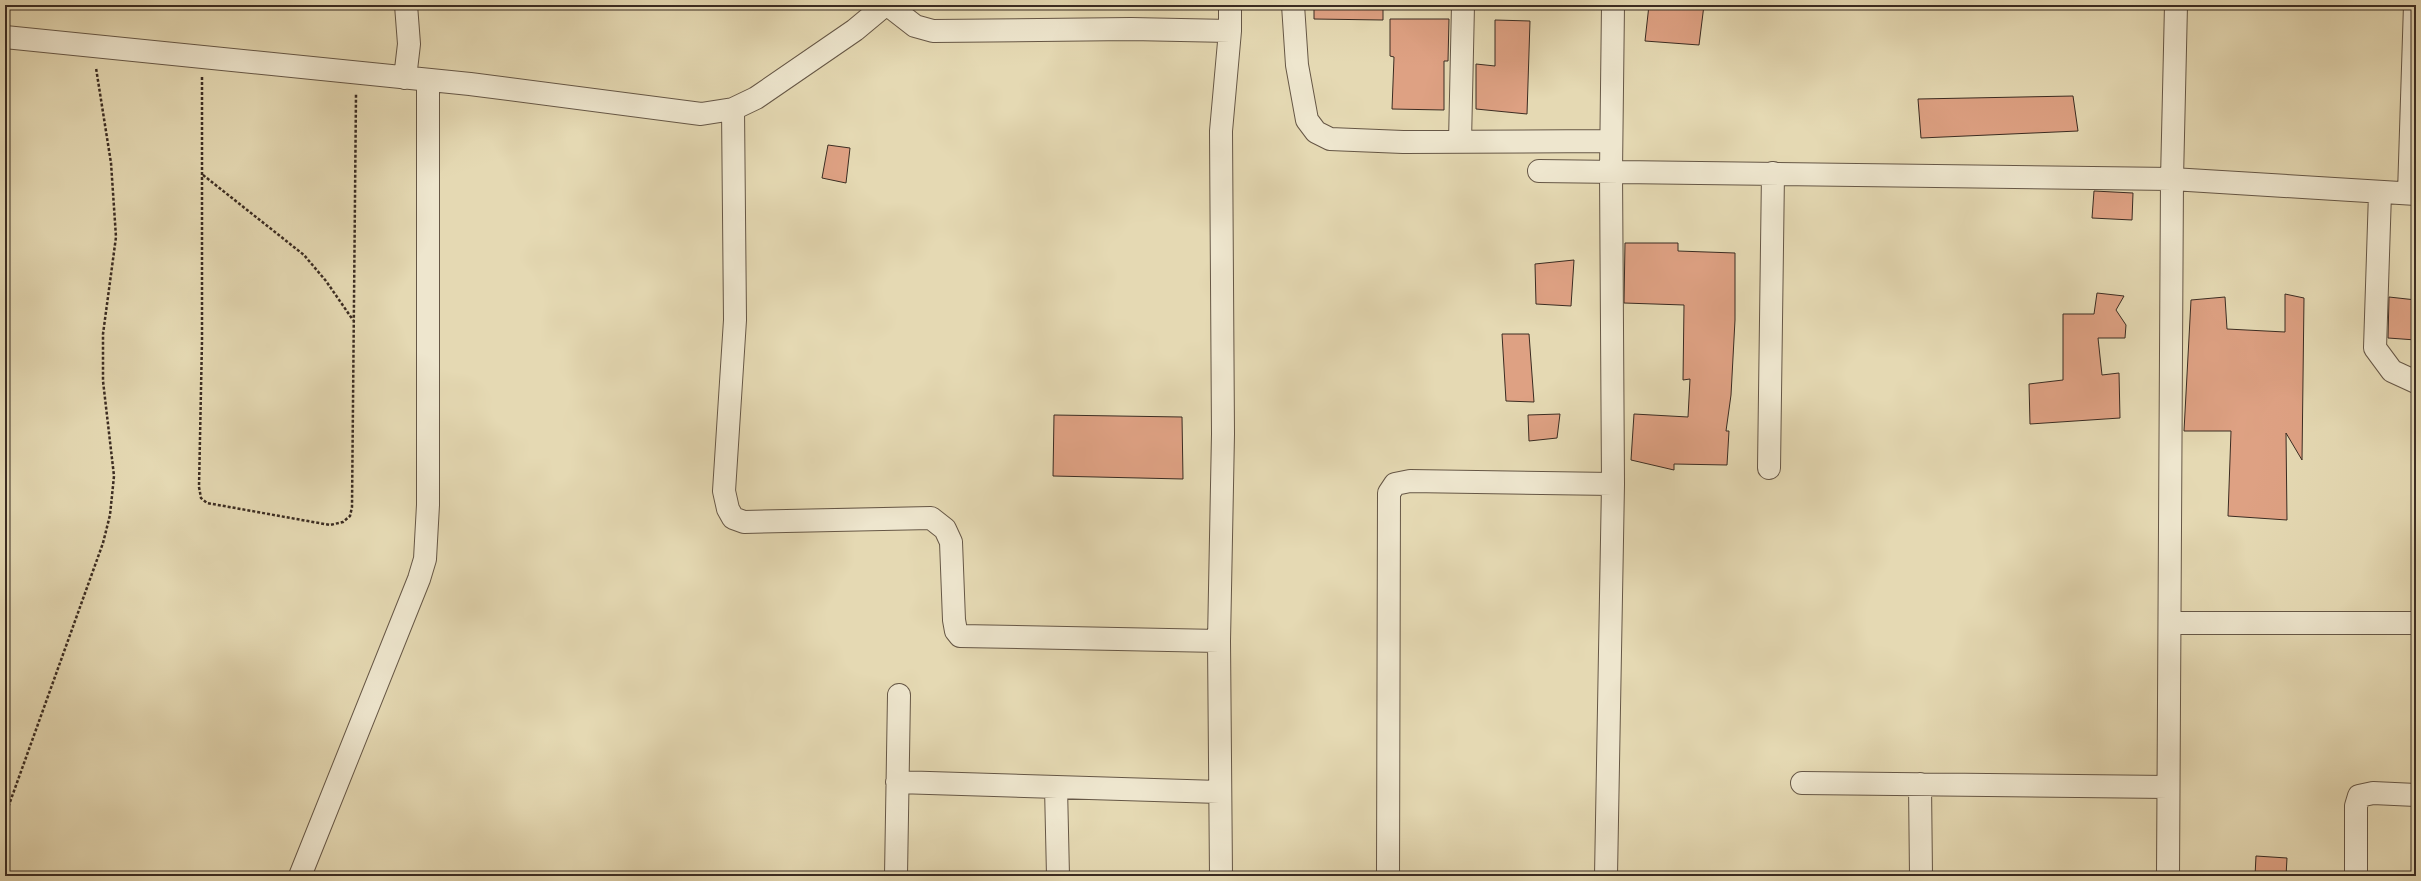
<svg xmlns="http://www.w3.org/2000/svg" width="2421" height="881" font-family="'Libre Caslon Text',serif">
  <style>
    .building { fill: #dea183; stroke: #3b2c22 }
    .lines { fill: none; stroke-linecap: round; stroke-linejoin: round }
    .minor-casing { stroke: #665746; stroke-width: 24 }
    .path { stroke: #3b2c22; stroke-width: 2.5; stroke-dasharray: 3 2; stroke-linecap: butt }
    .minor { stroke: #eee6ce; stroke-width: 22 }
  </style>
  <rect width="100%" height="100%" fill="#e5d9b3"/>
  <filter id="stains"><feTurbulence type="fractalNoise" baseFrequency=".005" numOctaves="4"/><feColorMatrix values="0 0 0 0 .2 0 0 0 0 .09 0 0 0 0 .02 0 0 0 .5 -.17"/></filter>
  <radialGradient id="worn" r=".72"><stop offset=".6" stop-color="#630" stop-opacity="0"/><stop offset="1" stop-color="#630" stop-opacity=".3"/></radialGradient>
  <!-- building -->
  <path class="building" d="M1314 5H1383V20L1314 19Z
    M1649 5H1704L1699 45 1645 41Z
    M1390 19H1449L1448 61H1444V110L1392 109 1394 57 1390 56Z
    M1495 20 1530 21 1527 114 1476 109V64L1495 66Z
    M2073 96 2078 131 1921 138 1918 99Z
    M828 145 850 148 846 183 822 178Z
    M2094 191 2133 193 2132 220 2092 218Z
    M1625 243H1678V251L1735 253V320L1731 395 1726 431H1729L1727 465 1674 464V470L1631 460 1634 414 1688 417 1690 379 1683 380 1684 305 1624 303Z
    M1574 260 1571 306 1536 304 1535 264Z
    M2097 293 2124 296 2116 310 2126 325 2125 338H2098L2102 375 2119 373 2120 418 2030 424 2029 384 2063 380V314H2094Z
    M2285 294 2304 298 2302 460 2286 433 2287 520 2228 516 2231 431H2184L2191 300 2225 297 2227 329 2285 332Z
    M2389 297 2416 300V340L2388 338Z
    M1502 334H1529L1534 402 1506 401Z
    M1560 414 1557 438 1529 441 1528 415Z
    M1054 415 1182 417 1183 479 1053 476Z
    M2256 856 2287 858 2286 876H2255Z"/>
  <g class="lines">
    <!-- minor casing -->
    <g class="minor-casing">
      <path id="minor" d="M888 5 915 26 933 31 1131 29 1230 31
        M1293 5 1297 65 1307 120 1316 132 1330 139 1403 142 1611 141
        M5 37 470 84 701 114 733 109 756 98 855 30 885 5
        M405 78 409 44 406 5
        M733 109 735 320 724 491 728 509 733 518 744 522 931 518 945 529 951 542 954 620 956 631 960 636 1219 641 1221 876
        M1460 142 1463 5
        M1539 171 2172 179 2416 194
        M2380 193 2375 348 2392 371 2416 382
        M2409 193 2415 5
        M1769 468 1773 173
        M2170 623H2416
        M1219 641 1223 434 1221 131 1230 31V5
        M897 782 1219 792
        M1802 783 2168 787
        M1920 784 1921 876
        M1056 787 1058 876
        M300 876 419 579 425 559 428 505V81
        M896 876 899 695
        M1388 876 1389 493 1395 484 1410 481 1613 484
        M1606 876 1613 484 1611 171 1613 5
        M2168 876 2172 179 2176 5
        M2356 876V806L2359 796 2373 793 2416 795"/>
    </g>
    <!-- path -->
    <path class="path" d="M202 77V341L199 487 201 498 207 503 330 525 343 522 350 516 352 507 356 94
      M203 175 304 255 326 281 353 320
      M5 816 103 543 110 515 114 476 103 381V334L116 237 111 163 96 68"/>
    <!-- minor -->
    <use href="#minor" class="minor"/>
  </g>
  <!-- margin -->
  <rect width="2421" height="881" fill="none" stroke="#e5d9b3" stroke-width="20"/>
  <rect x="6" y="6" width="2409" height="869" fill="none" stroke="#3b2c22" stroke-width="2"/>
  <rect x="10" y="10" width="2401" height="861" fill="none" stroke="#3b2c22"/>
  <rect width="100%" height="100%" filter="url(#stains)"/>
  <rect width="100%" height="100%" fill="url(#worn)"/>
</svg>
